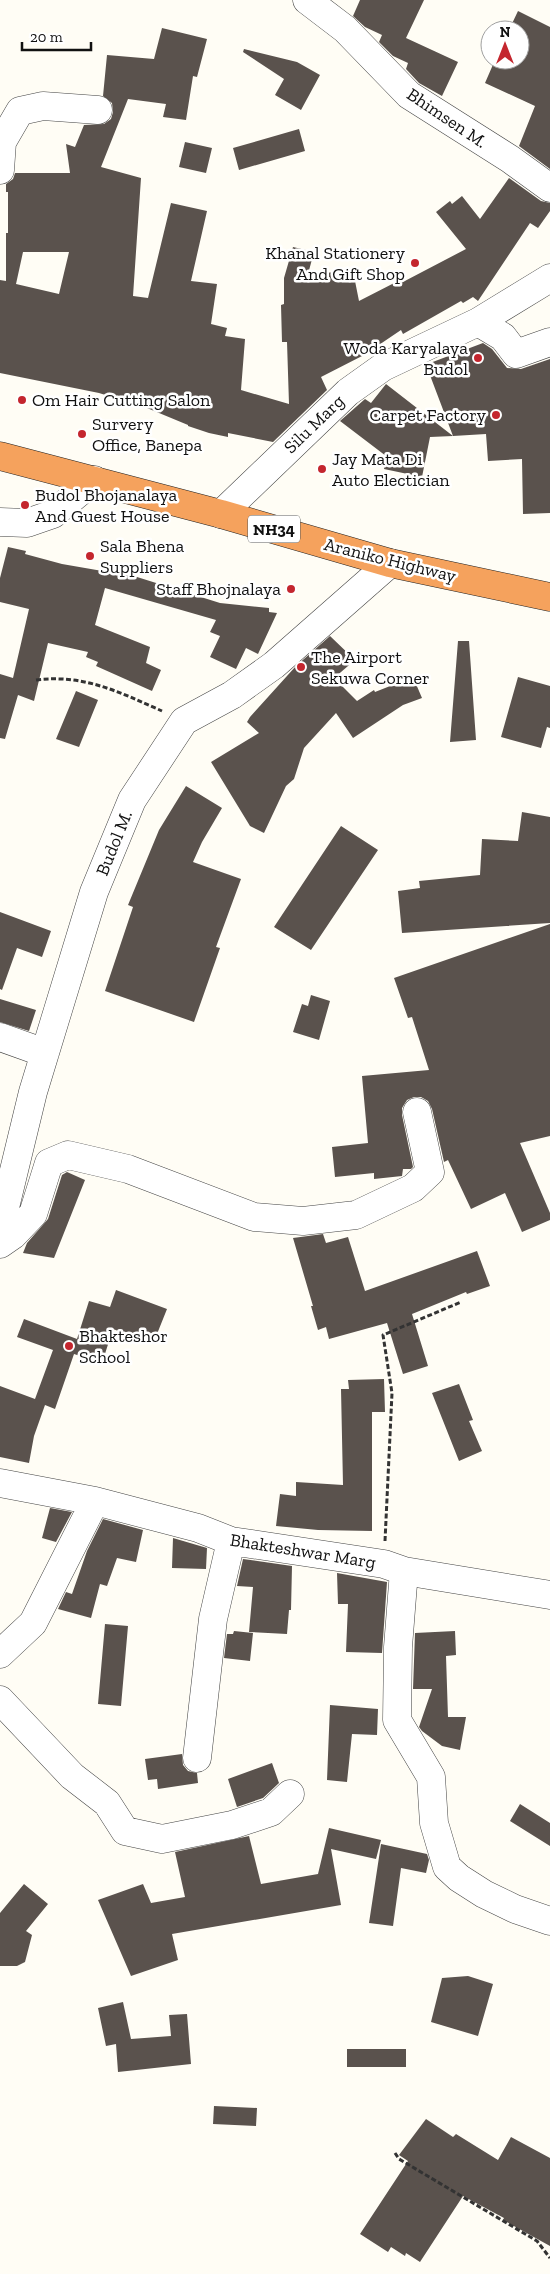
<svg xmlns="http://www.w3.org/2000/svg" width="550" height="2274" font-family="'Zilla Slab',serif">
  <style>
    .building { fill: #5a524d; fill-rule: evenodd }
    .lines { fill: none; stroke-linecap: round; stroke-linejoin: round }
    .minor-casing { stroke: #444; stroke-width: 29 }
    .highway-casing { stroke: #222; stroke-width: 29 }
    .path { stroke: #333; stroke-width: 3; stroke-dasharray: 5 2.5; stroke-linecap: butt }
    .minor { stroke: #fff; stroke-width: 28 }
    .highway { stroke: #f5a25d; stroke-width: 28 }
    .poi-dot { fill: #c4262e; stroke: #fff; stroke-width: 2 }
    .labels { text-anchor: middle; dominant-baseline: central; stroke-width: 5; stroke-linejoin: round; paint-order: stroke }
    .shield { fill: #fff; stroke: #585858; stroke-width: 1 }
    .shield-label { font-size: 16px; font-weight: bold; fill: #111 }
    .street-label { font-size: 18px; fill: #111; stroke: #fff }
    .poi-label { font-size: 18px; fill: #111; stroke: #fff; text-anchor: start }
  </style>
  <rect width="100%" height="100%" fill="#fffdf5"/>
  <!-- building -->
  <path class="building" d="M360 0H424L406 38 458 62 442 96 419 83 406 69 408 63 393 56 379 42 382 35 365 27 353 16Z
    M518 11 550 27V169L519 146 535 106 485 83 495 60H520V30H509Z
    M162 28 207 39 197 77 193 76 186 120 163 117 166 104 128 99 101 167 141 178 133 296 148 298 171 203 207 211 191 281 217 284 211 324 227 328 225 336 245 339 241 390 289 404 287 342H282L281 305 284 304V278L293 247 314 252 308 274 353 271 359 301 400 280 401 283 466 249 436 212 450 201 452 204 462 196 480 219 509 178 541 201 550 203V211L538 228 530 223 478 301 473 297 463 303 461 301 403 334 401 330 364 355 321 377 327 390 273 442 228 433V437L209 433 188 426V425L147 408 99 393 0 373V280L6 281V233H8V192H6V184L13 179 15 173H70L66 144 75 147 84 125 104 124 111 119 113 112 112 103 103 96 107 55 154 59ZM23 252H69L59 294 16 284Z
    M244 49 297 62 320 75 301 110 275 95 284 79 243 52Z
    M299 129 305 151 239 170 233 148Z
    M185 142 212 148 206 173 179 167Z
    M483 343 492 349 507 368 521 369 550 359V513L523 514 522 459 488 461 486 434 453 436 428 370 432 369 430 363Z
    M386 384 453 436 430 437 422 477 384 469 386 456 340 421 365 399 371 403Z
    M8 547 26 551 25 554 62 564 137 577 220 603 269 608V612L277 613 258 654 246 648 236 669 210 657 220 636 210 632 216 620 105 588 95 625 150 647 146 663 161 670 152 691 96 666 98 662 86 657 88 652 48 643 34 701 18 695 5 739 0 738V674L13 678 29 609 0 602V578Z
    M330 636 355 660 334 678 357 701 374 690 375 692 413 677 422 698 403 705 353 738 336 713 304 748 294 779 286 786 264 833 250 826 211 762 259 733 247 722 250 717 296 666Z
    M458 641H469L476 740 450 742Z
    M518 677 550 686V728L547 727 541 748 501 737Z
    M76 691 98 700 79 747 56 739Z
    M186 786 222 808 202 842 193 862 241 879 216 947 220 948 194 1022 105 991 133 907 128 905 159 830Z
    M522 812 550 817V923L402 933 398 891 420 888 419 881 480 875 482 839 518 841Z
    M341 826 378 850 311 950 274 927Z
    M0 912 51 931 42 957 17 948 2 990 0 989Z
    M550 924V1136L520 1143 550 1213V1220L522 1232 505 1193 471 1209 448 1160 444 1162 432 1109 428 1101 421 1097H414L407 1100 402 1108V1115L413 1167 411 1169H403L402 1176 374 1179V1173L335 1177 332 1147 368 1143 362 1076 429 1070 412 1017 408 1018 394 978Z
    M311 995 330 1001 319 1040 293 1032 302 1004 308 1006Z
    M0 999 36 1010 29 1031 0 1022Z
    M67 1172 85 1180 54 1258 23 1253 27 1243 48 1219 62 1175Z
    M323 1234 326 1243 348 1237 365 1291 477 1251 490 1286 467 1294 466 1292 412 1314 428 1366 403 1374 387 1323 329 1339 326 1327 318 1330 311 1306H313L293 1238Z
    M116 1290 167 1309 153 1344 113 1329 102 1363 74 1354 55 1409 45 1405 34 1436 29 1463 0 1457V1386L35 1399 53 1350 17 1337 24 1319 77 1339 89 1301 110 1307Z
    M384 1379 385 1412H372V1531L318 1530 276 1526 280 1494 296 1496V1482L343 1485 341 1389H349L348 1380Z
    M459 1384 473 1420 469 1421 482 1451 459 1461 432 1393Z
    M50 1508 72 1512 56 1542 42 1538Z
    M103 1519 143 1530 136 1562 117 1558 107 1586 100 1584 91 1618 58 1609 66 1592 72 1594 87 1551Z
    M173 1538 207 1548 206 1569 172 1568Z
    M243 1559 292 1566 291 1610H289L287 1634 249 1632 253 1587 237 1586Z
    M337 1573 387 1582 382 1653 346 1652 348 1604H338Z
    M105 1624 128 1626 121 1706 98 1704Z
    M234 1631 253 1633 250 1661 224 1658 227 1634H233Z
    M455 1631 456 1655 446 1656 448 1717H466L460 1750 442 1746 422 1731 419 1727 432 1689H413L415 1633Z
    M330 1705 378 1709 377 1735 352 1734 347 1782 327 1780Z
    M182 1754 183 1765 188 1771 197 1773 198 1783 158 1789 157 1779 148 1780 145 1759Z
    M272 1763 279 1783 263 1798 237 1807 228 1779Z
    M520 1804 550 1823V1846L510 1821Z
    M329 1828 381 1840 376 1859 331 1849 341 1905 172 1934 178 1960 131 1976 98 1900 143 1884 151 1903 185 1897 175 1852 249 1836 261 1884 318 1874Z
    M381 1844 427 1854 429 1860 426 1873 401 1868 393 1926 369 1923Z
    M24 1884 48 1904 26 1931 32 1935 25 1962 17 1966H0V1913Z
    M468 1976 493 1984 478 2036 431 2022 442 1978Z
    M123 2002 131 2039 171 2036 169 2015 187 2014 191 2064 118 2072 116 2044 106 2046 98 2008Z
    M347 2049H406V2067H347Z
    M214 2106 257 2108 256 2126 213 2124Z
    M426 2119 453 2137 456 2134 498 2160 511 2137 550 2158V2246L503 2220 504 2218 463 2196 420 2262 406 2253 405 2256 391 2247 388 2252 360 2234 408 2161 399 2155Z"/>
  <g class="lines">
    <!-- minor casing -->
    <g class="minor-casing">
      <path id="minor" d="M307 0 345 29 409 95 510 159 550 188
        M0 170 2 142 20 111 43 106 98 110
        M478 322 503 337 516 354 550 342
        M221 514 348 392 383 367 478 322 550 278
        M0 522 27 523 53 514 94 480
        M0 1037 45 1053
        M0 1228 33 1092 94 892 132 800 184 721 232 695 274 665 390 563
        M0 1244 13 1235 33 1214 49 1163 68 1155 128 1169 254 1217 303 1221 356 1215 413 1188 430 1172 417 1112
        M0 1483 95 1501 198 1528 231 1541 384 1564 404 1571 550 1595
        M404 1571 398 1647 397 1720 431 1777 434 1823 447 1867 459 1878 484 1894 515 1909 550 1921
        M0 1654 33 1623 95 1501
        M0 1700 72 1776 107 1803 125 1831 162 1839 232 1825 271 1812 290 1794
        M197 1758 213 1619 231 1541"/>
    </g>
    <!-- highway casing -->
    <g class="highway-casing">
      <path id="highway" d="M0 456 221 514 390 563 550 597"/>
    </g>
    <!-- path -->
    <path class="path" d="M36 680C84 674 119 692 162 711
      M385 1541 392 1393 383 1335 461 1302
      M395 2153 399 2159 537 2241 550 2258"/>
    <!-- minor -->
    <use href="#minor" class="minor"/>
    <!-- highway -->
    <use href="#highway" class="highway"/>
  </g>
  <!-- markers -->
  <g class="poi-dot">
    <circle cx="415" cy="263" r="5"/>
    <circle cx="478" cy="358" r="5"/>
    <circle cx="22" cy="400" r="5"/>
    <circle cx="496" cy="415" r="5"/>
    <circle cx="82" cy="434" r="5"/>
    <circle cx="322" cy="469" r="5"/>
    <circle cx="25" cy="505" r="5"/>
    <circle cx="90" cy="556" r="5"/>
    <circle cx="291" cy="589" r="5"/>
    <circle cx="301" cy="667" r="5"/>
    <circle cx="69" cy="1346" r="5"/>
  </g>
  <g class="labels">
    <!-- shield labels -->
    <rect class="shield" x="248" y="515.5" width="52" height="27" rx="4"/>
    <g class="shield-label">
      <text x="274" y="529">NH34</text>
    </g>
    <!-- street labels -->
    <g class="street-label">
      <text transform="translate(447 118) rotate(34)">Bhimsen M.</text>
      <text transform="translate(314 424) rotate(-44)">Silu Marg</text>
      <text transform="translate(390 560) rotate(14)">Araniko Highway</text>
      <text transform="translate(114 843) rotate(-68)">Budol M.</text>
      <text transform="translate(303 1551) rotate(9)">Bhakteshwar Marg</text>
    </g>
    <!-- poi labels -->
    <g class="poi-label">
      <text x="405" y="253" text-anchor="end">Khanal Stationery<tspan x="405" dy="21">And Gift Shop</tspan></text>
      <text x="468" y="348" text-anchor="end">Woda Karyalaya<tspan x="468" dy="21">Budol</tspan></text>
      <text x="32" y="400">Om Hair Cutting Salon</text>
      <text x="486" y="415" text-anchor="end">Carpet Factory</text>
      <text x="92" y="424">Survery<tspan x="92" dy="21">Office, Banepa</tspan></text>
      <text x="332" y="459">Jay Mata Di<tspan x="332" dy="21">Auto Electician</tspan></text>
      <text x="35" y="495">Budol Bhojanalaya<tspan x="35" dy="21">And Guest House</tspan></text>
      <text x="100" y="546">Sala Bhena<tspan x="100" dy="21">Suppliers</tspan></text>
      <text x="281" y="589" text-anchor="end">Staff Bhojnalaya</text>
      <text x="311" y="657">The Airport<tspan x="311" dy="21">Sekuwa Corner</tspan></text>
      <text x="79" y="1336">Bhakteshor<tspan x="79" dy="21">School</tspan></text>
    </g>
  </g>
  <!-- north arrow -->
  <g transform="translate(505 45)"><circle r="24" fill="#ffffff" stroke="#a0a0a0"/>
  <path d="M0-4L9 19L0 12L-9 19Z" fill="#c4262e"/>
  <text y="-8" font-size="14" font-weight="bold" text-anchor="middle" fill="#111111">N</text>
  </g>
  <!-- scale -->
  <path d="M22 42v8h69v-8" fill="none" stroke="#111111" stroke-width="2.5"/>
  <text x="30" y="42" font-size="15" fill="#111111" stroke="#ffffff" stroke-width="4" paint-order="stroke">20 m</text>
</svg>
